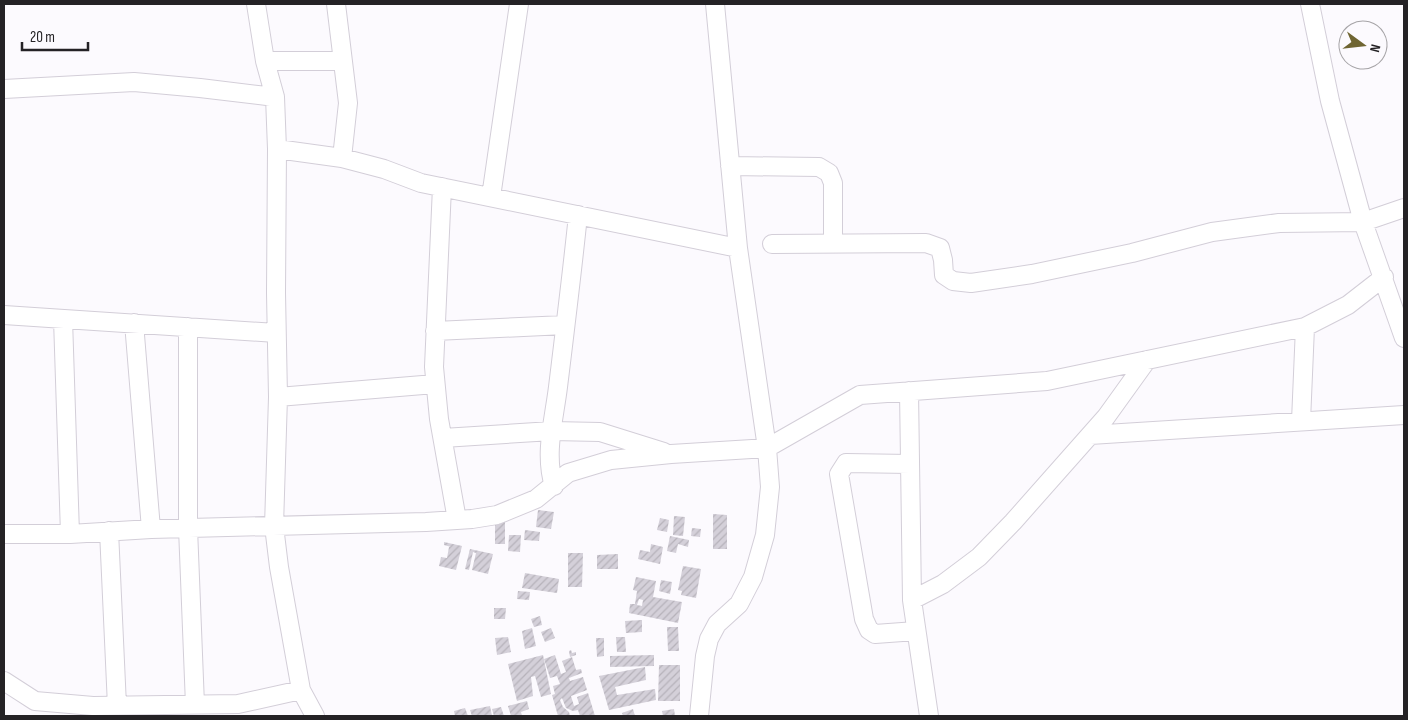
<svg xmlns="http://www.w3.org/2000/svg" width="1408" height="720" font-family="'Sofia Sans Condensed',sans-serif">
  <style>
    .building { fill: url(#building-hatch); fill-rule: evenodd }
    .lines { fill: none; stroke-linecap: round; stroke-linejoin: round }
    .minor-casing { stroke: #d3ced8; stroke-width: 20 }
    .minor { stroke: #fff; stroke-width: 18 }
  </style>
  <defs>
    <pattern id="building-hatch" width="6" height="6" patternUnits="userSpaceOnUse" patternTransform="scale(1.25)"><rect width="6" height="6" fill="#d4d0d9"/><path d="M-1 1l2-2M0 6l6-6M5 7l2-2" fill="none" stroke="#b6b2ba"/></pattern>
  </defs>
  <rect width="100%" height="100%" fill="#fcfafe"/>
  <!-- building -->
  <path class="building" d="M538 510 554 512 551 529 536 527Z
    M713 514 727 515V549H713Z
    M674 516 685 517 683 536 673 535Z
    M660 518 669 520 667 532 657 530Z
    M495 520H505V544H495Z
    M692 528 701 529 700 537 691 536Z
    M525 530 540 532 539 541 524 540Z
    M509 535H521L520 552 508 551Z
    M670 536 689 540 688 547 678 544 676 553 667 551Z
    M444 542 462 546 456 570 439 566 441 557 447 558 449 547H451L444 545Z
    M651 544 663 547 660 564 638 559 640 550 650 552Z
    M470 549 493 554 488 574 472 570 476 553 473 552 469 570 465 569Z
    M568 553H583L582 587H568Z
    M618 554V569H597V555Z
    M683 566 701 569 696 598 681 595 682 591 678 590Z
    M525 573 559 579 557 593 522 588Z
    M636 577 656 581 653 597 682 602 678 623 629 613 630 604H635L637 591 633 590ZM639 599 643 600 642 606 637 605Z
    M661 580 672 582 670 594 659 591Z
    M518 591 530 592 529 600 517 599Z
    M494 608H506L505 619H494Z
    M540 616 542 625 534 627 531 619Z
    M642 620V632L626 633 625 621Z
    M667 627H678L679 651H668Z
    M532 628 536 646 525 649 522 631Z
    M551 628 555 638 545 642 541 632Z
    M508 637 511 652 497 655 495 638Z
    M616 637H625L626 652H617Z
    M596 638H604V656L597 657Z
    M571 650 572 653 576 652V655L570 657 569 651Z
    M543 655 551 694 541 697 535 676 531 677 533 696 517 701 508 664Z
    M555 655 561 674 566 672 562 661 572 657 576 670 581 669 582 673 569 678 570 681 583 677 587 690 571 696 574 706 579 704 577 697 588 693 595 716H580L578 710 573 711 566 708 562 698 560 700 563 707 569 712 570 716H558L552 695 555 694 553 686 560 684 557 676 550 678 544 659Z
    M654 655V666L610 667V656Z
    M659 665H680V701H658Z
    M645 667 646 680 615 687 617 695 655 689 656 700 609 710 599 676Z
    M527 701 529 709 521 712 522 716H511L508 706Z
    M490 706 492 716H472L470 710Z
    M501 707 504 716H494L492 709Z
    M465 708 468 716H455L454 711Z
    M633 709 635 716H623L622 713Z
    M674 709 675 716H663L662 711Z"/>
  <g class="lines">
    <!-- minor casing -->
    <g class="minor-casing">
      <path id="minor" d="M256 4 265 61 275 97 277 149 276 293 278 397 274 526 279 567 301 690 315 716
        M336 4 348 103 342 158
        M1310 4 1330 101 1363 222 1404 338
        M265 61H343
        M4 89 134 82 200 88 275 97
        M277 149 342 158 384 169 421 183 738 248
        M730 166 819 167 829 173 833 183V244
        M442 187 434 367 439 419 457 520
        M491 197 519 4
        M772 244 926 243 940 248 943 260 944 275 953 281 971 283 1032 274 1132 253 1212 232 1279 223 1363 222 1404 208
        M4 315 276 333
        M63 319 70 534
        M134 323 151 529
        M188 327V528L195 705
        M435 331 565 325
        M909 391 912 600 929 716
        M278 397 435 384
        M1301 421 1305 327
        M1090 435 1404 415
        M443 438 552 431 600 432 664 452
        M910 464 846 463 839 474 864 619 869 630 875 634 916 631
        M554 486C544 454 554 420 558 387 565 330 572 273 578 215
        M109 531 117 706
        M4 534H70L151 529 426 522 472 519 497 515 536 499 568 473 611 460 671 454 767 448 860 395 1047 381 1305 327 1348 305 1384 277
        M912 600 943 584 979 557 1013 522 1106 417 1147 360
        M4 681 35 701 93 706 238 704 301 690
        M699 716 705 656 709 639 717 624 739 604 753 577 765 535 770 487 767 448 738 248 715 4"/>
    </g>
    <!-- minor -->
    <use href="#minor" class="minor"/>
  </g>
  <!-- border -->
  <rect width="1408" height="720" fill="none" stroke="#242225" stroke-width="10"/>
  <!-- north arrow -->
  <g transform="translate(1363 45) rotate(105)"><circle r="24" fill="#fcfafe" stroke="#a6a4a7"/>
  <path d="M0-4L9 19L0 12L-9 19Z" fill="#6f6532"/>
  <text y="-8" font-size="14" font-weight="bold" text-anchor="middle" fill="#242225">N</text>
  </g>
  <!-- scale -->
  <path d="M22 42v8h66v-8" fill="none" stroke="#242225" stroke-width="2.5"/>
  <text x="30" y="42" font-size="15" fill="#242225" stroke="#fcfafe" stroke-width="4" paint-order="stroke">20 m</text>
</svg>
